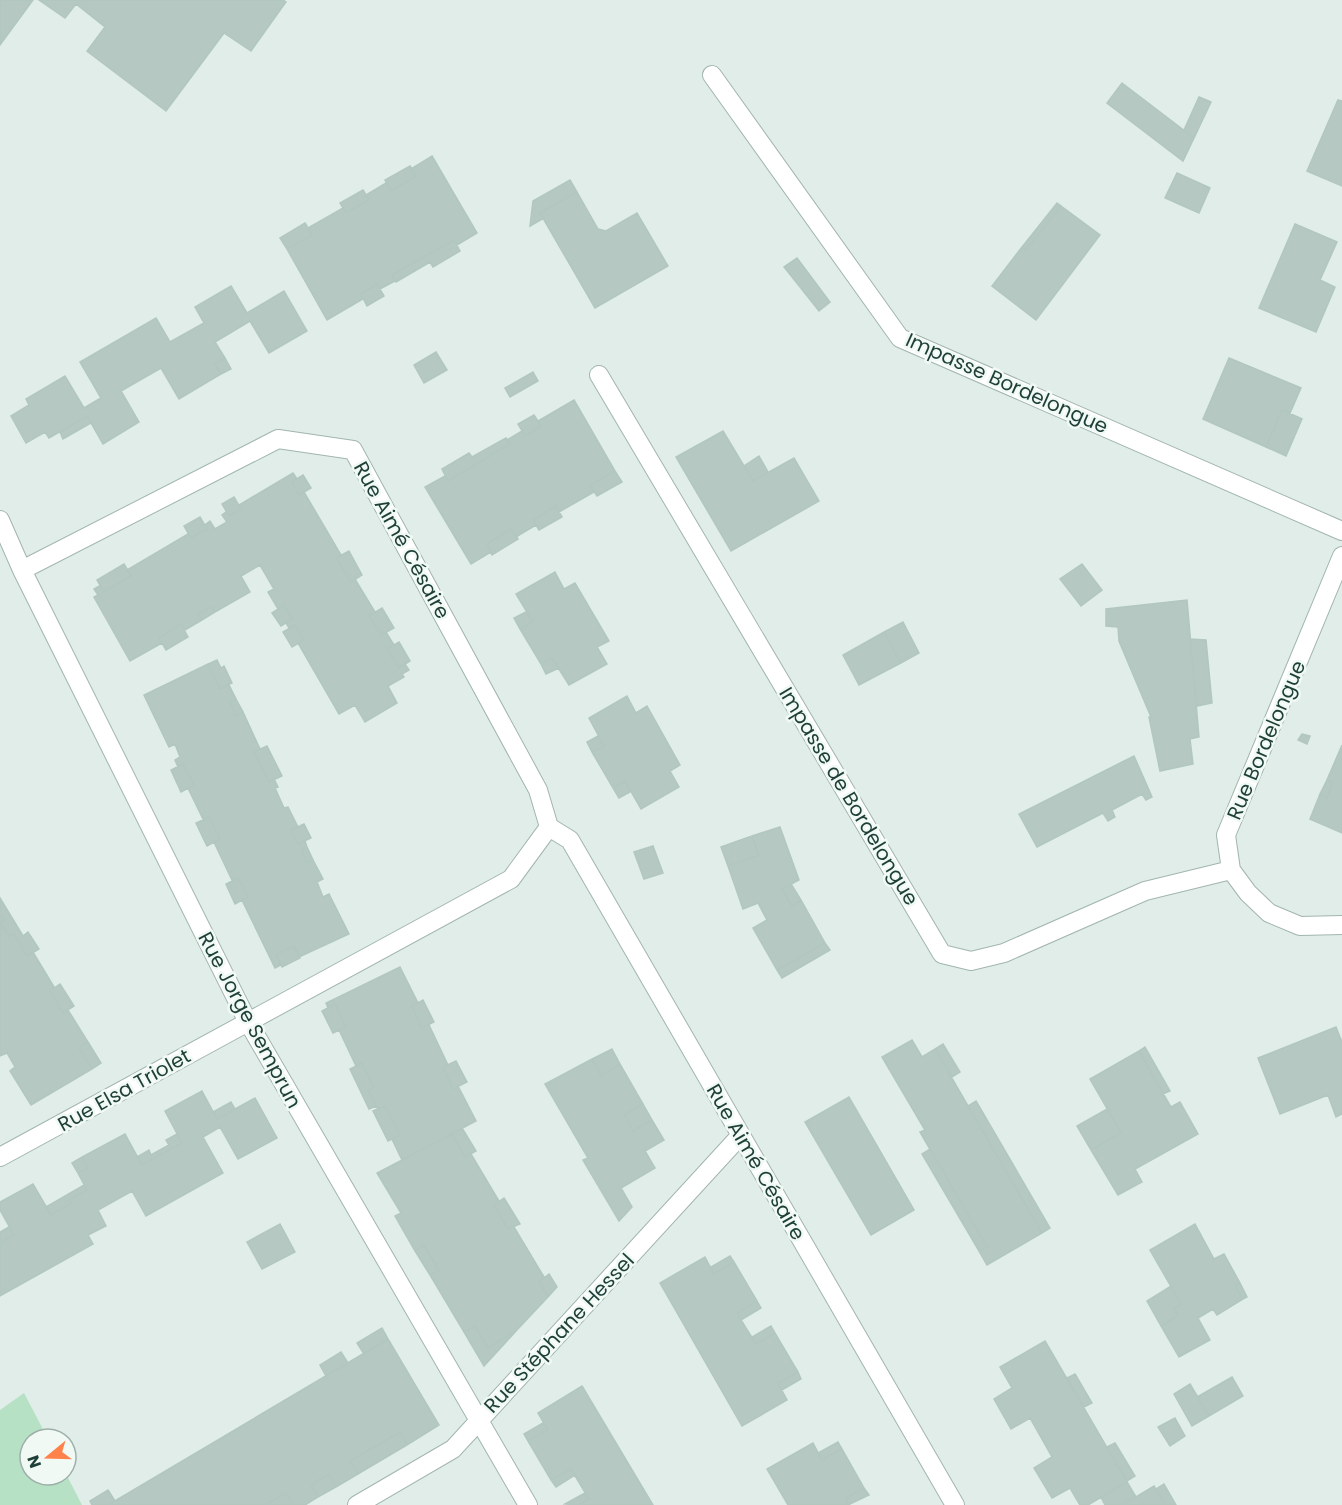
<svg xmlns="http://www.w3.org/2000/svg" width="1342" height="1505" font-family="Poppins,sans-serif">
  <style>
    .green { fill: #b6e1c4 }
    .building { fill: #b5c8c1; stroke: #b1c7bf; stroke-width: 1.5 }
    .lines { fill: none; stroke-linecap: round; stroke-linejoin: round }
    .street-casing { stroke: #a2b5b0; stroke-width: 20 }
    .street { stroke: #fff; stroke-width: 18 }
    .labels { text-anchor: middle; dominant-baseline: central; stroke-width: 5; stroke-linejoin: round; paint-order: stroke }
    .street-label { font-size: 20px; fill: #1e3f38; stroke: #f1f9f5 }
  </style>
  <rect width="100%" height="100%" fill="#e0ede8"/>
  <!-- green -->
  <path class="green" d="M24 1393 48 1439H30V1475L66 1474 82 1505H0V1410Z"/>
  <!-- building -->
  <path class="building" d="M0 0H33L0 45Z
    M39 0H283L286 2 251 51 224 33 166 111 87 51 105 27 76 4 65 18Z
    M1122 83 1194 138 1183 161 1107 103Z
    M1199 97 1211 102 1194 138 1184 130Z
    M1338 100 1342 101V186L1307 171Z
    M432 156 477 233 457 245 454 240 392 275 395 281 380 289 377 284 361 294 363 299 327 320 287 249 312 235 308 228 343 208 346 213 369 200 366 195 386 183 391 191 416 176 411 169Z
    M410 166 416 176 391 191 385 180Z
    M1177 173 1210 188 1199 213 1165 198Z
    M570 180 577 192 540 213 544 218 530 226 533 201Z
    M363 190 369 200 346 213 340 203Z
    M577 192 598 229 606 231 637 213 668 266 595 308 540 213Z
    M1057 203 1061 206 1026 250 1022 247Z
    M1061 206 1100 235 1036 320 992 286 1022 247 1026 250Z
    M305 223 312 235 287 249 280 238Z
    M1295 224 1337 242 1320 280 1335 287 1316 332 1259 308Z
    M454 240 460 251 433 267 430 262 396 282 395 281 392 275Z
    M797 258 830 302 819 311 784 267Z
    M377 284 384 296 367 306 361 294Z
    M231 286 247 313 284 291 307 331 269 353 250 321 215 342 225 358 215 364 221 374 179 399 161 368 121 391 139 422 103 444 87 416 49 438 45 432 26 443 11 416 29 405 26 399 65 376 84 408 101 398 80 362 156 318 170 342 204 323 195 307Z
    M436 352 447 370 424 383 414 365Z
    M225 358 231 369 221 374 215 364Z
    M1229 358 1301 388 1290 413 1282 410 1266 447 1203 419Z
    M533 372 538 381 510 397 505 388Z
    M574 400 615 471 590 485 594 492 559 512 556 506 533 520 536 525 516 537 511 529 487 544 491 552 471 564 425 487 445 476 448 481 510 444 507 440 522 431 525 436 541 426 538 421Z
    M1282 410 1302 419 1286 456 1266 447Z
    M534 415 541 426 525 436 518 424Z
    M87 416 91 423 63 439 60 432Z
    M723 431 753 481 794 458 819 501 731 551 676 457Z
    M506 438 510 444 448 481 442 469 469 453 472 457Z
    M759 456 768 472 753 481 744 466Z
    M615 471 622 482 597 496 590 485Z
    M293 473 297 479 292 482 299 495 304 492 341 555 336 558 351 582 355 579 375 612 369 616 381 635 386 632 394 645 387 649 399 668 405 664 409 670 402 674 404 677 388 686 397 703 365 722 355 705 339 714 298 643 304 640 295 625 289 628 286 623 292 619 284 605 278 609 268 592 274 589 260 565 241 576 250 592 215 612 211 607 198 614 202 620 185 630 181 624 159 638 162 643 130 661 94 597 98 595 94 589 101 585 104 592 131 576 127 570 188 534 191 538 207 529 205 525 210 521 215 529 227 522 222 515 226 512 229 516 241 509 239 505Z
    M303 475 311 488 299 495 292 482Z
    M234 497 241 509 229 516 222 504Z
    M556 506 562 517 539 530 533 520Z
    M200 517 207 529 191 538 184 526Z
    M511 529 518 539 492 555 487 544Z
    M349 551 362 575 351 582 336 558Z
    M124 564 131 576 104 592 97 580Z
    M1082 564 1102 590 1081 606 1060 579Z
    M555 572 564 589 575 583 609 641 597 647 607 664 569 685 552 658 541 664 520 629 533 622 516 594Z
    M1187 600 1199 737 1190 739 1193 764 1160 771 1149 717H1151L1119 641 1118 627 1106 626V609Z
    M284 605 292 619 281 626 272 613Z
    M211 607 215 612 202 620 198 614Z
    M382 608 394 628 381 635 369 616Z
    M526 612 533 622 520 629 514 618Z
    M903 622 919 653 901 663 884 632Z
    M181 624 188 637 166 650 159 638Z
    M295 625 304 640 292 647 283 632Z
    M884 632 901 663 859 685 843 655Z
    M1190 639 1206 640 1212 703 1197 706Z
    M399 642 410 661 399 668 387 649Z
    M552 658 559 668 546 674 541 664Z
    M217 660 221 668 224 666 232 683 220 689 208 664Z
    M208 664 220 689 229 685 236 699 230 702 236 716 243 712 260 749 254 752 269 782 274 779 278 787 275 788 284 808 288 807 298 827 291 830 298 844 305 841 307 847 301 850 307 863 313 860 323 879 317 882 323 897 329 894 349 934 299 957 294 946 276 955 281 965 275 968 242 900 248 897 238 878 232 880 214 842 220 839 209 817 203 819 188 788 194 785 183 764 178 767 175 760 180 757 175 744 169 747 144 695Z
    M627 696 636 713 647 706 680 765 670 771 679 787 641 809 625 781 613 788 592 752 604 746 589 718Z
    M236 699 243 712 236 716 230 702Z
    M1302 734 1310 736 1307 744 1298 740Z
    M598 736 604 746 592 752 587 742Z
    M1342 745V833L1310 819 1320 794 1327 798 1333 783 1327 780Z
    M267 746 282 776 269 782 254 752Z
    M1134 756 1152 797 1146 800 1142 794 1112 810 1115 817 1108 821 1103 813 1037 847 1019 814Z
    M183 764 194 785 181 792 171 770Z
    M1327 780 1333 783 1327 798 1320 794Z
    M625 781 630 792 619 798 613 788Z
    M209 817 220 839 207 846 196 823Z
    M304 824 311 838 298 844 291 830Z
    M780 827 799 880 782 889 792 906 801 900 825 943 777 970 753 928 767 920 758 903 743 909 728 866 759 855 752 836Z
    M752 836 759 855 728 866 721 847Z
    M653 846 663 873 644 879 634 852Z
    M307 847 313 860 307 863 301 850Z
    M238 878 248 897 235 904 226 884Z
    M791 884 801 900 792 906 782 889Z
    M0 898 23 936 28 932 39 949 27 956 13 933 9 936 0 922 5 920 0 913Z
    M0 913 5 920 0 922 9 936 13 933 27 956 33 952 54 987 50 991 63 1013 68 1010 88 1042 79 1048 92 1069 31 1105 10 1071 15 1067 7 1053 0 1056Z
    M825 943 830 950 782 978 777 970Z
    M294 946 300 958 282 967 276 955Z
    M400 967 418 1003 412 1006 422 1028 429 1025 448 1065 443 1067 453 1089 458 1086 476 1121 402 1160 392 1139 400 1135 385 1106 378 1109 376 1106 368 1090 374 1087 362 1063 356 1066 339 1030 346 1027 335 1004 328 1008 326 1003Z
    M60 984 74 1006 63 1013 50 991Z
    M423 1000 434 1022 422 1028 412 1006Z
    M335 1004 346 1027 333 1033 322 1011Z
    M1336 1027 1342 1042V1114L1336 1117 1328 1095 1280 1114 1258 1058Z
    M912 1040 922 1057 935 1049 1042 1233 987 1265 979 1251 987 1247 920 1132 925 1130 882 1057Z
    M88 1042 101 1063 92 1069 79 1048Z
    M943 1044 960 1072 952 1077 935 1049Z
    M1145 1047 1170 1091 1163 1094 1139 1051Z
    M612 1049 620 1064 601 1076 592 1059Z
    M1139 1051 1171 1107 1180 1102 1198 1134 1135 1169 1142 1182 1118 1195 1091 1150 1121 1133 1090 1079Z
    M592 1059 601 1076 620 1064 643 1104 624 1115 633 1131 652 1120 664 1140 645 1151 655 1168 621 1188 632 1207 619 1221 583 1160 588 1158 545 1084Z
    M456 1061 467 1082 453 1089 443 1067Z
    M362 1063 374 1087 368 1090 376 1106 369 1109 350 1069Z
    M202 1091 217 1119 255 1098 277 1138 238 1159 220 1127 203 1137 223 1173 146 1216 132 1191 98 1210 106 1226 88 1235 93 1244 0 1296V1243L14 1235 0 1210V1202L33 1184 51 1215 71 1204 69 1200 87 1190 78 1173 88 1168 82 1157 125 1134 142 1165 182 1143 165 1111Z
    M849 1097 914 1210 871 1235 805 1122Z
    M976 1101 1050 1228 1042 1233 968 1106Z
    M231 1102 235 1109 217 1119 213 1112Z
    M643 1104 652 1120 633 1131 624 1115Z
    M385 1106 400 1135 388 1141 373 1111Z
    M1107 1109 1121 1133 1091 1150 1077 1126Z
    M462 1128 476 1151 465 1157 452 1134Z
    M177 1134 182 1143 142 1165 137 1157 149 1150 151 1155 169 1145 166 1140Z
    M452 1134 465 1157 471 1154 499 1201 494 1205 508 1229 513 1226 514 1227 544 1277 539 1282 548 1297 517 1330 488 1348 475 1326 464 1332 430 1275 439 1270 424 1245 415 1251 395 1216 401 1213 377 1173Z
    M930 1149 987 1247 979 1251 922 1154Z
    M82 1157 88 1168 78 1173 72 1163Z
    M84 1185 87 1190 69 1200 71 1204 51 1215 46 1207Z
    M504 1198 520 1224 508 1229 494 1205Z
    M280 1224 295 1252 262 1269 247 1242Z
    M1195 1224 1214 1259 1224 1254 1240 1283 1235 1286 1243 1299 1217 1315 1213 1309 1198 1318 1210 1340 1179 1357 1161 1326 1178 1316 1174 1308 1181 1304 1150 1250Z
    M9 1227 14 1235 0 1243V1232Z
    M424 1245 439 1270 430 1275 415 1251Z
    M730 1256 734 1262 714 1274 711 1267Z
    M705 1257 714 1274 734 1262 757 1301 737 1313 741 1320 756 1344 775 1333 798 1372 778 1383 787 1400 742 1426 660 1283Z
    M549 1274 557 1287 548 1297 539 1282Z
    M1240 1283 1247 1297 1243 1299 1235 1286Z
    M1171 1286 1181 1304 1174 1308 1178 1316 1161 1326 1147 1301Z
    M757 1301 761 1308 741 1320 737 1313Z
    M475 1326 488 1348 517 1330 484 1366 464 1332Z
    M771 1326 775 1333 756 1344 752 1337Z
    M382 1328 388 1339 364 1354 357 1343Z
    M388 1339 439 1425 407 1445 400 1432 350 1461 358 1474 336 1487 329 1474 311 1485 318 1497 305 1505H293L286 1493 265 1505H108Z
    M1045 1341 1127 1482 1088 1505H1080L1070 1488 1052 1498 1034 1468 1052 1457 1030 1418 1011 1429 994 1399 1012 1388 1000 1367Z
    M341 1352 348 1363 326 1376 320 1365Z
    M798 1372 801 1379 782 1390 778 1383Z
    M1075 1374 1092 1403 1084 1407 1067 1378Z
    M1232 1377 1243 1396 1209 1416 1197 1397Z
    M1190 1384 1209 1416 1192 1426 1174 1394Z
    M582 1386 653 1505H579L589 1499 571 1469 551 1480 528 1441 548 1430 538 1413Z
    M1175 1418 1185 1436 1170 1446 1158 1427Z
    M543 1423 548 1430 528 1441 524 1434Z
    M400 1432 407 1445 358 1474 350 1461Z
    M838 1442 842 1449 822 1460 818 1453Z
    M813 1443 822 1460 842 1449 864 1488 845 1499 848 1505H788L767 1469Z
    M1115 1443 1135 1476 1127 1481 1107 1447Z
    M571 1469 575 1475 556 1487 551 1480Z
    M329 1474 336 1487 318 1497 311 1485Z
    M1127 1482 1136 1497 1121 1505H1105L1101 1497Z
    M1164 1484 1176 1505H1165L1156 1489Z
    M1154 1486 1165 1505H1121L1136 1497Z
    M864 1488 869 1495 848 1505 845 1499Z
    M108 1490 115 1501 108 1505H92L90 1501Z
    M286 1493 293 1505H265Z
    M585 1493 589 1499 579 1505 565 1504Z"/>
  <g class="lines">
    <!-- street casing -->
    <g class="street-casing">
      <path id="street" d="M712 75 900 338 1342 531
        M599 375 942 954 971 961 1004 953 1145 891 1231 870
        M0 520 22 570 248 1022 528 1505
        M1342 556 1226 835 1231 870 1248 893 1269 913 1300 926 1342 925
        M549 827 570 840 955 1505
        M0 1157 511 879 549 827 538 790 353 450 278 439 22 570
        M357 1505 453 1449 740 1136"/>
    </g>
    <!-- street -->
    <use href="#street" class="street"/>
  </g>
  <g class="labels">
    <!-- street labels -->
    <g class="street-label">
      <text transform="translate(1007 383) rotate(24)">Impasse Bordelongue</text>
      <text transform="translate(402 540) rotate(61)">Rue Aimé Césaire</text>
      <text transform="translate(1266 740) rotate(-67)">Rue Bordelongue</text>
      <text transform="translate(849 796) rotate(59)">Impasse de Bordelongue</text>
      <text transform="translate(250 1020) rotate(62)">Rue Jorge Semprun</text>
      <text transform="translate(124 1090) rotate(-29)">Rue Elsa Triolet</text>
      <text transform="translate(756 1162) rotate(60)">Rue Aimé Césaire</text>
      <text transform="translate(559 1333) rotate(-47)">Rue Stéphane Hessel</text>
    </g>
  </g>
  <!-- north arrow -->
  <g transform="translate(48 1457) rotate(251)"><circle r="28" fill="#f1f9f5" stroke="#9dafa9" stroke-width="1.5"/>
  <path d="M0-4.5L10 22L0 15L-10 22Z" fill="#ff824b"/>
  <text y="-9" font-size="16" font-weight="bold" text-anchor="middle" fill="#1e3f38">N</text>
  </g>
</svg>
